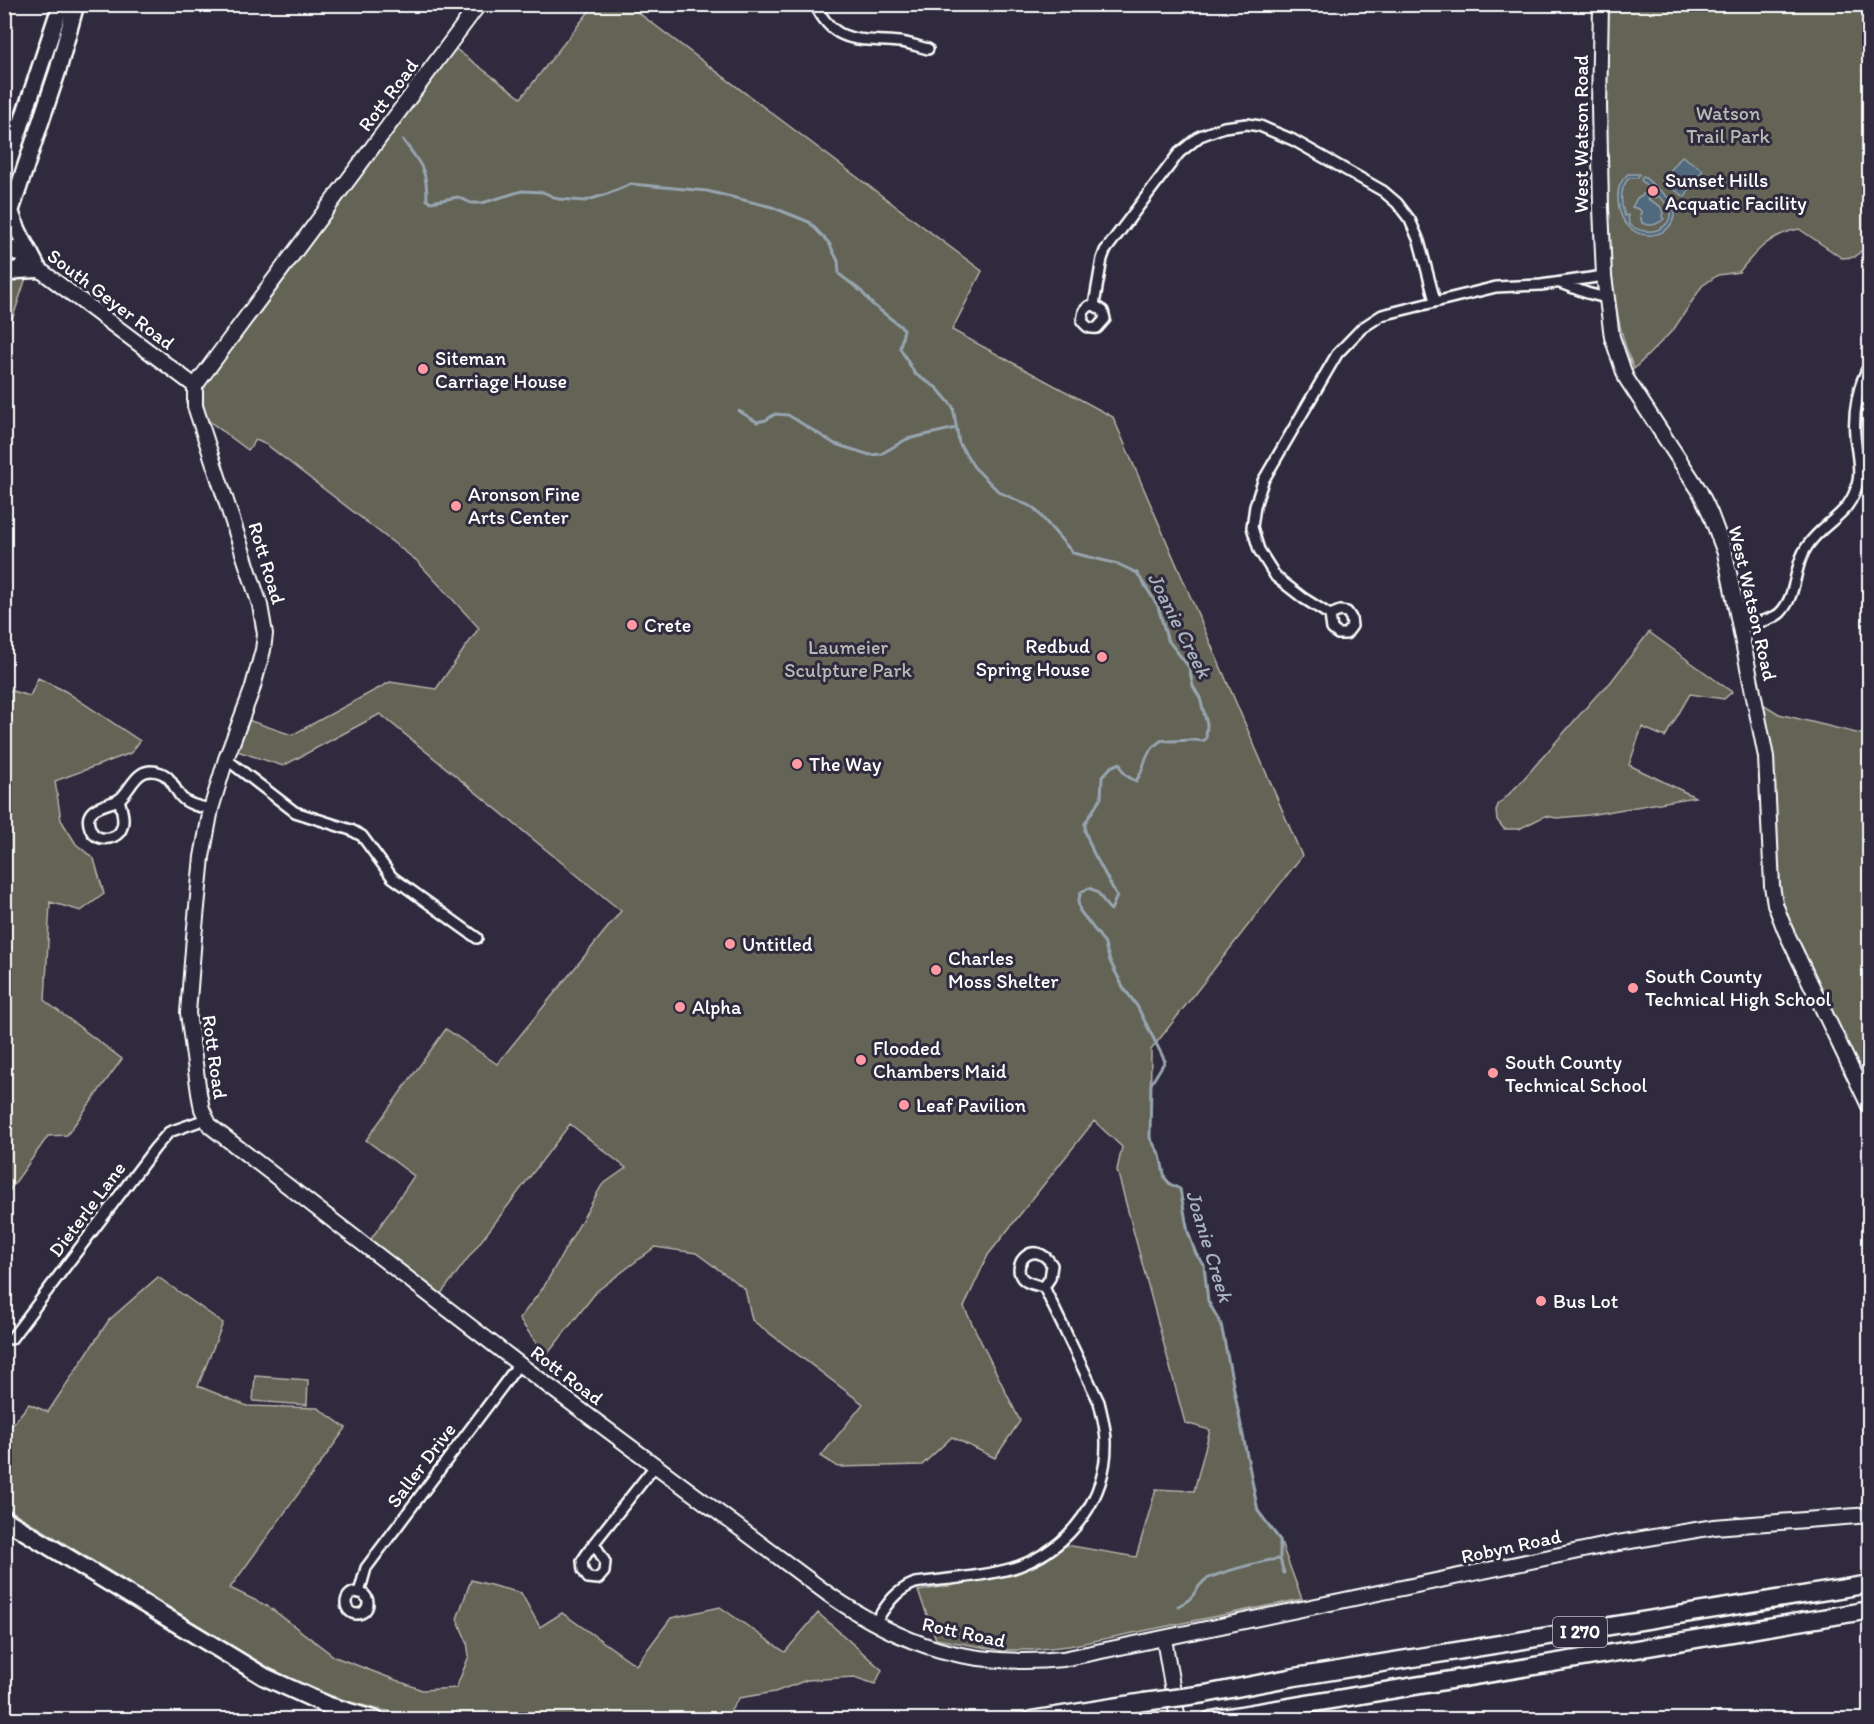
<svg xmlns="http://www.w3.org/2000/svg" width="1874" height="1724" font-family="Itim,sans-serif">
  <style>
    .green { fill: #646456; stroke: #b2b2aa; stroke-width: 1.5 }
    .water { fill: #51697b; stroke: #97a5b0; stroke-width: 1.5 }
    .lines { fill: none; stroke-linecap: round; stroke-linejoin: round }
    .stream { stroke: #97a5b0; stroke-width: 3 }
    .street-casing { stroke: #fff; stroke-width: 14 }
    .secondary-casing { stroke: #fff; stroke-width: 18 }
    .primary-casing { stroke: #fff; stroke-width: 20 }
    .highway-casing { stroke: #fff; stroke-width: 21 }
    .street { stroke: #2f2a3d; stroke-width: 9 }
    .secondary { stroke: #2f2a3d; stroke-width: 14 }
    .primary { stroke: #2f2a3d; stroke-width: 15 }
    .highway { stroke: #2f2a3d; stroke-width: 16 }
    .highway-bridge-casing { stroke: #fff; stroke-width: 21; stroke-linecap: butt }
    .highway-bridge { stroke: #2f2a3d; stroke-width: 16 }
    .poi-dot { fill: #ff9aa2; stroke: #2f2a3d; stroke-width: 2 }
    .labels { text-anchor: middle; dominant-baseline: central; stroke-width: 6; stroke-linejoin: round; paint-order: stroke }
    .shield { fill: #2f2a3d; stroke: #c1bfc5; stroke-width: 1.5 }
    .shield-label { font-size: 18px; font-weight: bold; fill: #fff }
    .street-label { font-size: 20px; fill: #fff; stroke: #2f2a3d }
    .park-label { font-size: 20px; fill: #b9b9b3; stroke: #2f2a3d }
    .poi-label { font-size: 20px; fill: #fff; stroke: #2f2a3d; text-anchor: start }
    .water-label { font-size: 21px; font-style: italic; fill: #a8b4bd; stroke: #2f2a3d }
  </style>
  <rect width="100%" height="100%" fill="#2f2a3d"/>
  <filter id="ink" filterUnits="userSpaceOnUse"><feTurbulence type="fractalNoise" baseFrequency=".0167" numOctaves="2"/><feDisplacementMap in="SourceGraphic" scale="12" xChannelSelector="R" yChannelSelector="G"/><feConvolveMatrix kernelMatrix="1 2 1 2 8 2 1 2 1" color-interpolation-filters="sRGB"/></filter>
  <g filter="url(#ink)">
    <!-- green -->
    <path class="green" d="M594 5H628L982 271 952 330 1113 417 1302 856 1151 1050 1150 1138 1160 1155 1165 1178 1170 1184 1180 1189 1188 1232 1196 1254 1204 1265 1208 1301 1221 1324 1258 1511 1280 1540 1302 1599 1069 1646 1031 1650H999L936 1639 918 1591 1014 1575 1045 1561 1066 1545 1136 1557 1156 1489 1194 1491 1210 1430 1185 1423 1117 1170 1122 1147 1094 1121 988 1255 964 1307 1020 1421 995 1458 952 1437 922 1465 838 1467 821 1456 863 1404 752 1320 745 1289 696 1253 655 1247 597 1291 546 1356 519 1319 543 1288 602 1185 626 1168 570 1124 440 1295 369 1242 414 1176 366 1140 446 1029 497 1064 621 911 380 714 283 766 234 750 245 719 292 735 390 682 436 689 479 628 417 561 267 445 256 440 248 450 205 418 202 392 216 367 453 47 521 98Z
      M1609 5H1869V243L1855 257 1842 258 1799 229C1771 234 1756 251 1739 272L1718 275 1702 286 1674 329 1634 369C1609 310 1609 247 1608 184 1607 124 1607 64 1609 5Z
      M27 275 5 341V282Z
      M1649 632 1732 692 1724 699 1690 694 1665 737 1642 727 1629 765 1695 797 1589 815 1557 818 1545 816 1519 829H1504L1497 820 1496 811 1498 805 1520 783 1596 696 1610 683Z
      M38 678 65 691 140 741 131 753 55 781 61 820 76 844 94 859 104 894 81 911 50 902 45 1001 122 1059 67 1135 48 1136 5 1197V689L30 696Z
      M1755 699 1779 714 1869 736V1108L1778 915Z
      M158 1277 223 1323 198 1386 247 1406 318 1408 346 1428 230 1588 269 1607 335 1657 422 1690 456 1688 469 1656 467 1642 457 1619 471 1580 521 1593 540 1627 562 1613 636 1665 671 1618 720 1607 785 1652 818 1613 882 1670 875 1684 854 1677 807 1680 775 1692 739 1698 725 1719H445C379 1714 325 1698 267 1667L5 1507 4 1428 8 1430 29 1404 48 1412 109 1320Z
      M255 1376 308 1380 307 1405 253 1401Z"/>
    <!-- water -->
    <path class="water" d="M1682 156 1703 170 1685 197 1662 181Z
      M1628 174H1639L1638 178H1629C1619 189 1620 202 1625 216L1628 215 1629 224C1653 244 1689 219 1658 196L1656 198 1652 195 1653 192 1641 180 1643 176 1671 200C1690 239 1621 254 1618 200 1617 189 1620 181 1628 174Z
      M1645 193 1648 199 1660 206 1663 212 1662 217 1664 219C1657 225 1650 227 1642 223L1640 214 1642 213 1639 209 1632 207 1637 198Z"/>
    <g class="lines">
      <!-- stream -->
      <path class="stream" d="M403 140C421 165 427 168 427 200L431 202 458 197 471 203H482L522 191 543 192 558 199 585 201 607 194 631 184 707 191 772 207 809 222 829 243 838 261 839 274 861 291 872 304 904 329 900 348 915 374 937 388 953 407 959 443 974 467 999 492 1034 508 1073 553 1118 564 1137 573 1158 606 1167 639 1189 667 1193 686 1200 698 1207 724 1206 739 1202 741C1187 738 1176 743 1162 740 1140 755 1149 763 1136 781 1127 777 1122 773 1120 763L1111 767 1102 777 1101 798 1085 823V831L1093 852 1117 896 1111 910C1101 903 1104 893 1089 888L1081 892 1078 902 1080 911 1104 942 1110 961 1123 987 1137 1006 1165 1061 1151 1084 1150 1138 1160 1155 1165 1178 1170 1184 1180 1189 1188 1232 1196 1254 1204 1265 1208 1301 1221 1324 1258 1511 1280 1540V1559L1284 1573
        M739 411 757 422 766 420 775 414 788 415 835 444 870 455 881 454 907 439 956 428
        M1178 1606C1197 1597 1192 1592 1204 1581 1212 1574 1269 1559 1280 1559"/>
      <!-- street casing -->
      <g class="street-casing">
        <path id="street" d="M815 4C835 47 862 38 900 42 910 43 919 47 928 49
          M1560 283 1587 293 1606 298
          M1094 305 1103 311 1105 319 1097 328C1089 329 1087 327 1082 321L1084 311 1089 306 1094 305 1102 259 1105 251 1179 153 1200 136 1224 127 1247 124 1260 126 1293 140 1383 191 1397 203 1410 220 1419 241 1435 301
          M1330 615 1340 611 1347 612 1351 618 1352 626 1346 634H1338L1332 629 1330 615 1303 598 1276 577 1259 550 1252 527 1255 506 1263 481 1337 354 1362 328 1382 315 1496 287 1541 285 1604 276
          M1741 627C1752 623 1771 621 1780 613 1798 595 1793 565 1808 545 1825 520 1851 516 1858 481 1861 467 1856 450 1855 435 1853 413 1858 384 1870 364
          M226 759 295 812 351 830 362 836 392 877 477 938
          M119 799C121 808 125 818 122 827 118 841 95 843 90 828 82 807 106 806 118 800 131 793 135 763 161 773 172 777 174 789 181 797 188 805 201 807 211 809
          M11 1339 155 1148 169 1132 206 1119
          M594 1543 605 1562 604 1572 598 1579 588 1578 583 1570 582 1561 594 1543 655 1466
          M346 1603a11 11 0 1 1 22 0a11 11 0 1 1-22 0Z
          M359 1593 366 1568 519 1364
          M874 1624C886 1606 894 1591 915 1583 946 1579 991 1576 1019 1566 1071 1547 1107 1497 1106 1442 1106 1429 1102 1415 1099 1402L1044 1287C1037 1285 1027 1284 1022 1278 1011 1264 1034 1237 1052 1265L1050 1278 1044 1287"/>
      </g>
      <!-- secondary casing -->
      <g class="secondary-casing">
        <path id="secondary" d="M479 4 195 386V406L260 605 265 634 263 650 252 690 226 759 211 809 202 857 194 937 188 1013 199 1093 202 1109 210 1126 519 1364 828 1594C904 1647 970 1668 1063 1659L1612 1544 1714 1527 1870 1515
          M1601 4 1599 106 1601 208 1604 276 1612 337 1626 378 1699 490 1710 513 1725 553 1766 757 1772 886 1775 904 1785 930 1870 1108
          M4 243 195 386
          M1164 1639 1178 1720"/>
      </g>
      <!-- primary casing -->
      <g class="primary-casing">
        <path id="primary" d="M4 176 61 4
          M11 212C16 231 30 251 38 269
          M4 231 58 70 76 4"/>
      </g>
      <!-- highway casing -->
      <g class="highway-casing">
        <path id="highway" d="M4 275 17 270 38 269
          M4 1519 265 1677 329 1706 376 1720
          M1205 1694 1289 1678 1870 1584
          M1031 1720 1144 1702
          M1211 1720 1870 1610"/>
      </g>
      <!-- street -->
      <use href="#street" class="street"/>
      <!-- secondary -->
      <use href="#secondary" class="secondary"/>
      <!-- primary -->
      <use href="#primary" class="primary"/>
      <!-- highway -->
      <use href="#highway" class="highway"/>
      <!-- highway-bridge casing -->
      <g class="highway-bridge-casing">
        <path id="highway-bridge" d="M1144 1702 1205 1694"/>
      </g>
      <!-- highway-bridge -->
      <use href="#highway-bridge" class="highway-bridge"/>
    </g>
  </g>
  <!-- markers -->
  <g class="poi-dot">
    <circle cx="1653" cy="191" r="6"/>
    <circle cx="423" cy="369" r="6"/>
    <circle cx="456" cy="506" r="6"/>
    <circle cx="632" cy="625" r="6"/>
    <circle cx="1102" cy="657" r="6"/>
    <circle cx="797" cy="764" r="6"/>
    <circle cx="730" cy="944" r="6"/>
    <circle cx="936" cy="970" r="6"/>
    <circle cx="1633" cy="988" r="6"/>
    <circle cx="680" cy="1007" r="6"/>
    <circle cx="861" cy="1060" r="6"/>
    <circle cx="1493" cy="1073" r="6"/>
    <circle cx="904" cy="1105" r="6"/>
    <circle cx="1541" cy="1301" r="6"/>
  </g>
  <g class="labels">
    <!-- shield labels -->
    <rect class="shield" x="1553" y="1617" width="54" height="30" rx="4.5"/>
    <g class="shield-label">
      <text x="1580" y="1632">I 270</text>
    </g>
    <!-- street labels -->
    <g class="street-label">
      <text transform="translate(388 95) rotate(-53)">Rott Road</text>
      <text transform="translate(1581 134) rotate(-90)">West Watson Road</text>
      <text transform="translate(111 299) rotate(37)">South Geyer Road</text>
      <text transform="translate(267 563) rotate(73)">Rott Road</text>
      <text transform="translate(1753 603) rotate(77)">West Watson Road</text>
      <text transform="translate(215 1057) rotate(82)">Rott Road</text>
      <text transform="translate(87 1209) rotate(-53)">Dieterle Lane</text>
      <text transform="translate(567 1375) rotate(37)">Rott Road</text>
      <text transform="translate(421 1465) rotate(-53)">Saller Drive</text>
      <text transform="translate(1511 1546) rotate(-12)">Robyn Road</text>
      <text transform="translate(964 1632) rotate(12)">Rott Road</text>
    </g>
    <!-- park labels -->
    <g class="park-label">
      <text x="1728" y="113">Watson<tspan x="1728" dy="23">Trail Park</tspan></text>
      <text x="848" y="647">Laumeier<tspan x="848" dy="23">Sculpture Park</tspan></text>
    </g>
    <!-- poi labels -->
    <g class="poi-label">
      <text x="1665" y="180">Sunset Hills<tspan x="1665" dy="23">Acquatic Facility</tspan></text>
      <text x="435" y="358">Siteman<tspan x="435" dy="23">Carriage House</tspan></text>
      <text x="468" y="494">Aronson Fine<tspan x="468" dy="23">Arts Center</tspan></text>
      <text x="644" y="625">Crete</text>
      <text x="1090" y="646" text-anchor="end">Redbud<tspan x="1090" dy="23">Spring House</tspan></text>
      <text x="809" y="764">The Way</text>
      <text x="742" y="944">Untitled</text>
      <text x="948" y="958">Charles<tspan x="948" dy="23">Moss Shelter</tspan></text>
      <text x="1645" y="976">South County<tspan x="1645" dy="23">Technical High School</tspan></text>
      <text x="692" y="1007">Alpha</text>
      <text x="873" y="1048">Flooded<tspan x="873" dy="23">Chambers Maid</tspan></text>
      <text x="1505" y="1062">South County<tspan x="1505" dy="23">Technical School</tspan></text>
      <text x="916" y="1105">Leaf Pavilion</text>
      <text x="1553" y="1301">Bus Lot</text>
    </g>
    <!-- water labels -->
    <g class="water-label">
      <text transform="translate(1180 625) rotate(63)">Joanie Creek</text>
      <text transform="translate(1210 1246) rotate(73)">Joanie Creek</text>
    </g>
  </g>
  <!-- margin -->
  <rect width="1874" height="1724" fill="none" stroke="#2f2a3d" stroke-width="24"/>
  <rect x="12" y="12" width="1850" height="1700" fill="none" stroke="#fff" stroke-width="2" filter="url(#ink)"/>
</svg>
